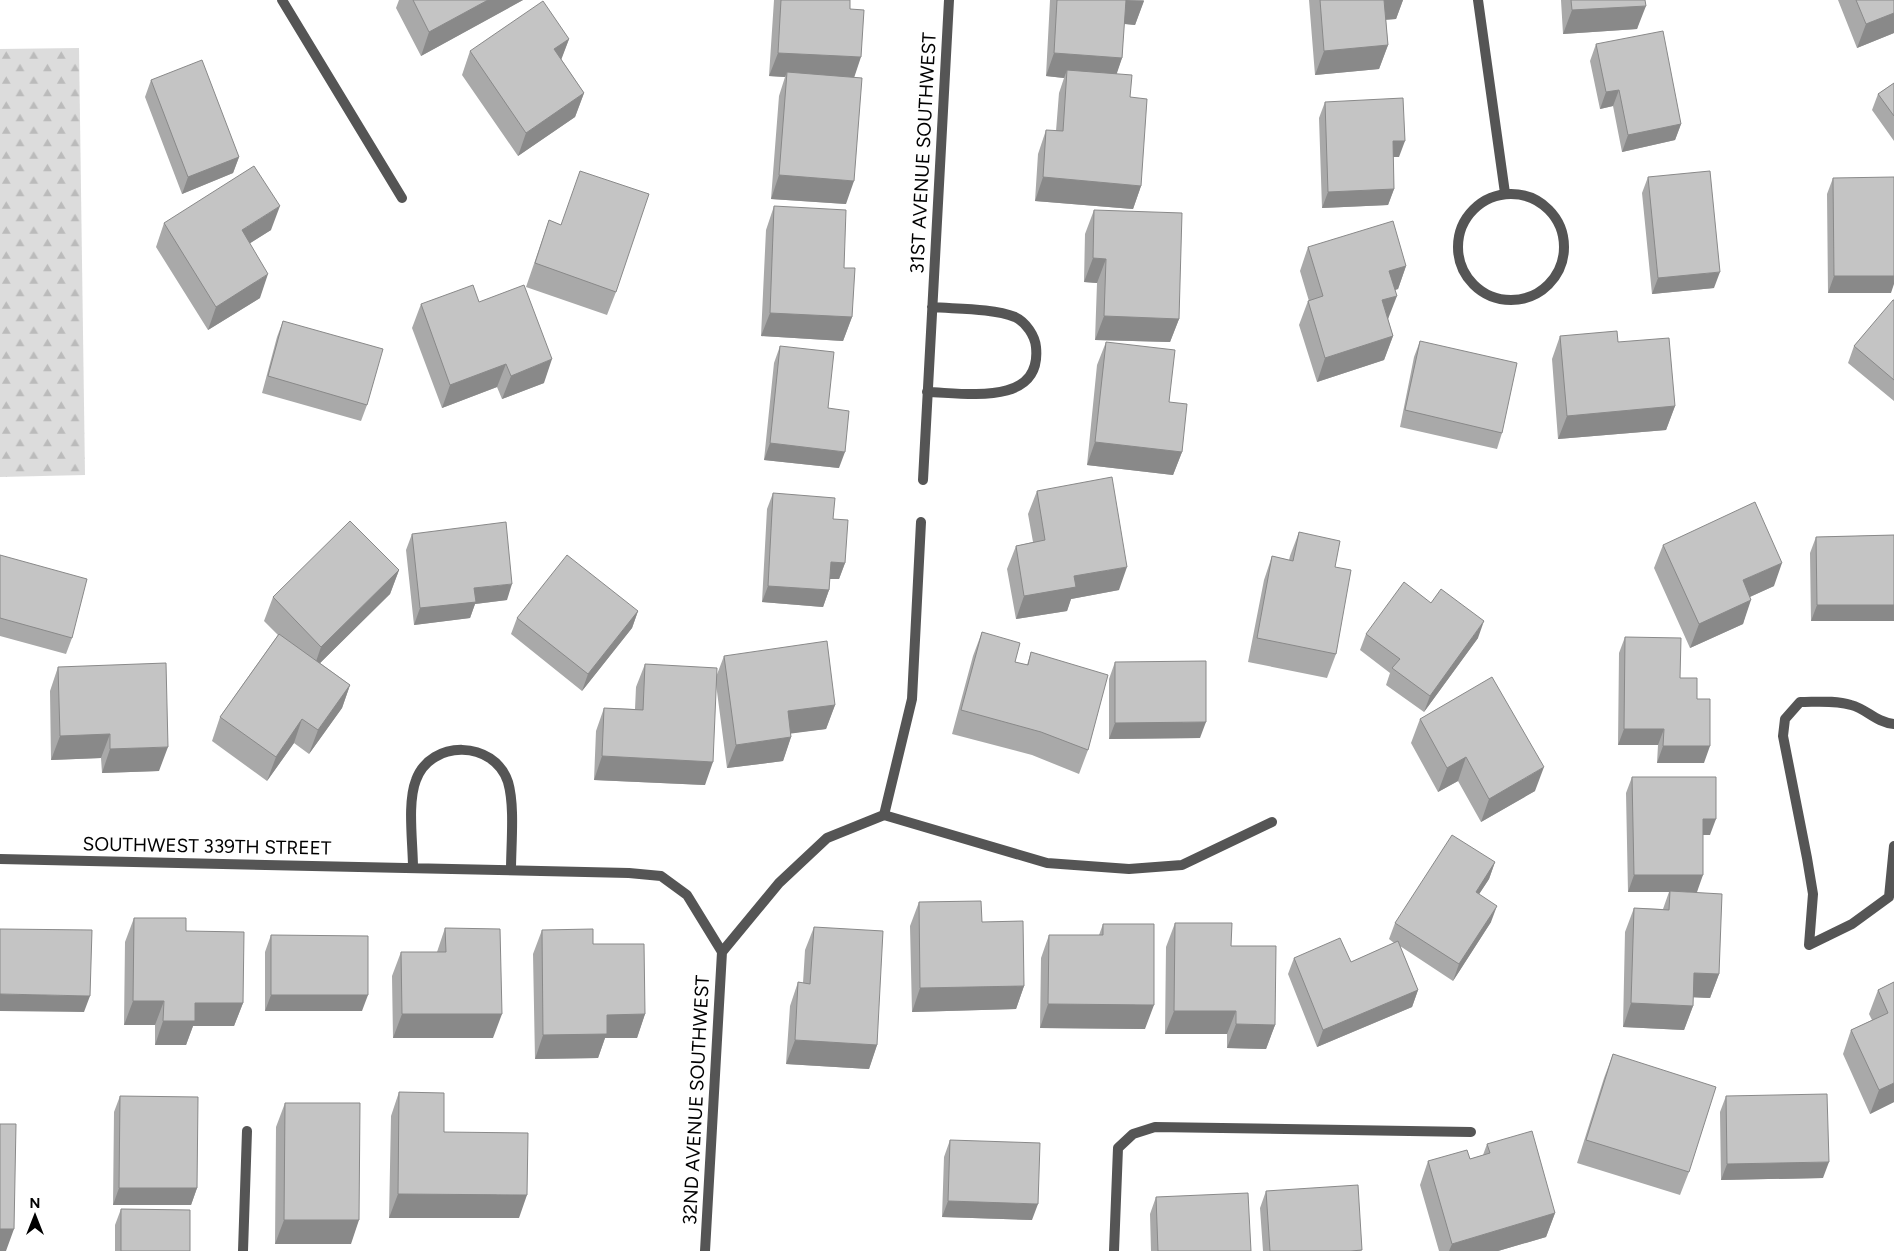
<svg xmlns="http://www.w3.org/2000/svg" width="1894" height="1251" font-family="Figtree,sans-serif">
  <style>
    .forest { fill: url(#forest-firs) }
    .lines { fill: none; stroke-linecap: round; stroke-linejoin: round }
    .lane { stroke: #555; stroke-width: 10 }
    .street { stroke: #555; stroke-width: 10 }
    .wall { fill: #a9a9a9 }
    .shaded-wall { fill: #898989 }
    .building { fill: #c4c4c4; stroke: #898989 }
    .labels { text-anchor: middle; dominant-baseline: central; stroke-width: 4.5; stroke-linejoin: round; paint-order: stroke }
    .street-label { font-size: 19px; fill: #000; stroke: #fff }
  </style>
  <defs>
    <pattern id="forest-firs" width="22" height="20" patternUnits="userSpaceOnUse" patternTransform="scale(1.25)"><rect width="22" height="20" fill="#dcdcdc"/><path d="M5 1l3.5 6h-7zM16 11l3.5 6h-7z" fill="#bbb"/></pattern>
  </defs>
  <rect width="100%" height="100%" fill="#fff"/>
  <!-- forest -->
  <path class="forest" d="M79 48 85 475 0 477V49Z"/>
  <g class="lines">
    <!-- lane -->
    <path class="lane" d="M243 1251 247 1131"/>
    <!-- street -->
    <path class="street" d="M282 0 402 198
      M1478 0 1505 193
      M1458 247a53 53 0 1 1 106 0a53 53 0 1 1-106 0Z
      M927 392C965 393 1042 407 1036 347 1035 336 1026 322 1015 317 993 308 956 309 932 307
      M923 480 949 0
      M1894 724C1875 722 1867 709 1851 705 1835 700 1817 702 1800 702L1785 719 1783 736 1807 858 1813 894 1809 945 1852 924 1889 897 1894 846
      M884 815 912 699 921 522
      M0 859 629 873 661 876 687 895 722 952 779 883 827 838 884 815 1047 863 1129 869 1182 865 1272 822
      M413 868C413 843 407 803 416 780 431 739 494 740 508 782 515 806 511 844 511 870
      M705 1251 722 952
      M1114 1251 1118 1148 1133 1134 1155 1127 1471 1132"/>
  </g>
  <!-- wall -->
  <path class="wall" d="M399 0H523L421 56 396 8Z
    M774 0H850V9L854 77 846 204 771 199 779 96 785 77 769 76Z
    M1050 0H1144L1135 25 1124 24 1122 58 1116 74 1130 97 1141 186 1133 209 1035 201 1038 154 1046 130 1056 131 1059 93 1064 78 1046 76Z
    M1309 0H1403L1396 19 1386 20 1388 45 1379 69 1315 75Z
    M1561 0H1645L1637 29 1563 34Z
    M1838 0H1894V33L1857 48Z
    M569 39 561 59 584 93 575 117 518 156 462 75 470 51Z
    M1596 44 1681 124 1675 140 1622 152 1613 106 1600 109 1590 61Z
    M151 80 239 157 233 173 182 194 145 97Z
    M1894 83V141L1872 110 1878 94Z
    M1325 102 1399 157H1393L1394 189 1388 205 1322 208 1319 118Z
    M1648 177 1714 288 1652 294 1642 193Z
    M1833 178 1891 293H1828L1827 194Z
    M774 206 844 268 852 317 843 341 761 336 766 230Z
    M1094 210 1179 319 1170 342 1095 340 1097 283 1084 282 1085 234Z
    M549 220 561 225 616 292 607 315 526 287Z
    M164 223 271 230 250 243 260 298 208 330 156 247Z
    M1308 247 1406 266 1398 289 1395 290 1388 319 1393 336 1384 360 1317 382 1299 325 1308 301H1309L1300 271Z
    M1894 300V401L1848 363 1854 346Z
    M479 302 544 383 502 399 497 387 442 408 412 328 421 304Z
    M283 321 367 405 361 421 262 393 277 337Z
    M1560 336 1675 406 1666 430 1558 439 1552 359Z
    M1420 341 1502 433 1497 449 1400 427 1414 357Z
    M1106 342 1169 402 1182 452 1173 475 1087 465 1097 365Z
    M780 346 828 408 839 468 764 460 774 363Z
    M1037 491 1119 590 1071 599 1067 611 1016 619 1007 569 1016 546 1033 542 1028 514Z
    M773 493 833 519 845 563 839 579H830L829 590 823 607 762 602 767 509Z
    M1299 532 1336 654 1327 678 1248 662 1264 580 1272 556 1289 560 1290 556Z
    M412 534 507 600 475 604 470 618 414 625 406 550Z
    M1894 535V621H1811L1810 553 1816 537Z
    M1663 545 1774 586 1750 597 1743 624 1690 648 1654 568Z
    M0 555 72 638 66 654 0 636Z
    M399 570 390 594 320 663 350 685 342 708 309 754 294 743 267 781 212 741 220 717 278 635 264 621 273 597Z
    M638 611 632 628 582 691 511 634 517 618Z
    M982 632 1015 662 1027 665 1031 652 1088 750 1079 774 1032 755 952 734 973 656Z
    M1366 634 1478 638 1424 712 1386 685 1390 673 1360 650Z
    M1625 637 1680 678 1697 699 1704 763H1657L1658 745H1618L1619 653Z
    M724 656 835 705 826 729 791 733V737L783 761 727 768 716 684 705 785 594 780 596 731 604 708 635 709 636 687 645 664 716 677Z
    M1115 662 1200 738 1109 739V679Z
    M58 667 159 771 102 773 101 758 51 760 50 691Z
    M1420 719 1535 791 1481 822 1458 781 1438 792 1411 743Z
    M1632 777 1710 835H1703L1697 892H1680L1719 974 1710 998 1693 997V1006L1684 1030 1623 1027 1625 932 1634 908 1663 909 1669 892H1628L1626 793Z
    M1495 862 1489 879 1479 894 1491 922 1453 981 1400 946 1418 990 1412 1007 1317 1047 1288 974 1294 958 1351 962 1394 943 1389 939 1395 923Z
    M919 902 982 922 1024 986 1016 1009 912 1012 910 926Z
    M134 918 243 1003 234 1026H193L186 1045H155V1025H124L125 942Z
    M1175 923 1231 946 1275 1025 1266 1049 1227 1048V1034H1165L1166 947Z
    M1103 924 1145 1029 1040 1028 1041 958 1049 935H1099Z
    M814 927 877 1045 869 1069 786 1064 790 1006 798 982 803 983 805 950Z
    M445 928 493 1038H393L392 976 401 952H437Z
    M542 930 593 944 645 1014 637 1038H605L598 1058 535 1059 533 954Z
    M271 935 362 1011H265V952Z
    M1894 982V1102L1870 1114 1843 1054 1851 1030 1872 1020 1869 1014 1878 990Z
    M1613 1054 1689 1172 1680 1195 1577 1163 1604 1078Z
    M399 1092 519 1218H389L391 1116Z
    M120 1096 197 1188 191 1205H113L114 1112Z
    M1726 1096 1823 1178 1721 1180 1720 1112Z
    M285 1103 351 1244H275L276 1127Z
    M950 1140 1032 1220 942 1217 944 1157Z
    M1487 1144 1555 1213 1546 1237 1498 1251H1439L1420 1185 1428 1161 1470 1159 1483 1155Z
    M1266 1191 1362 1251H1263L1260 1208Z
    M1156 1197 1251 1251H1151L1150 1214Z
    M121 1209 190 1251H115V1225Z"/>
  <!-- shaded-wall -->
  <path class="shaded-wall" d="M488 0H523L421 56 429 32Z
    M1126 0 1144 1 1135 25 1117 23Z
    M1383 0H1403L1396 19 1375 20Z
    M1646 6 1637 29 1563 34 1572 10Z
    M1894 13V33L1857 48 1866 24Z
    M569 39 560 63 554 49Z
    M1388 45 1379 69 1315 75 1324 51Z
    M778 53 861 57 853 81 787 72 785 77 769 76Z
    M1054 53 1122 58 1114 82 1067 70 1064 78 1046 76Z
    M1619 90 1613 106 1600 109 1606 92Z
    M584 93 575 117 518 156 526 133Z
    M1681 124 1675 140 1622 152 1628 135Z
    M1393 141H1405L1399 157H1387Z
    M239 157 233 173 182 194 188 177Z
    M779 175 854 181 846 204 771 199Z
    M1043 177 1141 186 1133 209 1035 201Z
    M1394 189 1388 205 1322 208 1328 192Z
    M280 206 271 230 233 254 242 230Z
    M1093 258 1106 259 1097 283 1084 282Z
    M1406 266 1398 289 1381 294 1389 271Z
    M1720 272 1714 288 1652 294 1658 278Z
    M268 274 260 298 208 330 216 307Z
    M1834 276H1894V284L1891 293H1828Z
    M1397 296 1388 319 1382 300Z
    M770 313 852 317 843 341 761 336Z
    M1104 316 1179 319 1170 342 1095 340Z
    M1393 336 1384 360 1317 382 1325 358Z
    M552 359 544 383 502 399 511 376Z
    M506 364 497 387 442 408 450 385Z
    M1675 406 1666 430 1558 439 1567 416Z
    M1095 442 1182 452 1173 475 1087 465Z
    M770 443 845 452 839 468 764 460Z
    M831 562 845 563 839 579H825Z
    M1782 563 1774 586 1734 604 1743 580Z
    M1127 567 1119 590 1071 599 1067 611 1016 619 1024 596 1074 576Z
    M399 570 390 594 313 670 321 647Z
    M512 584 507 600 475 604 470 618 414 625 420 608 474 588Z
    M768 586 829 590 823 607 762 602Z
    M1751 600 1743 624 1690 648 1699 624Z
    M1817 605H1894V621H1811Z
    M638 611 632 628 582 691 588 674Z
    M1484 621 1478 638 1424 712 1430 696Z
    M350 685 342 708 309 754 318 730Z
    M835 705 826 729 780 735 788 711Z
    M302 719 294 743 267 781 276 757Z
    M1206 722 1200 738 1109 739 1115 723Z
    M1624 729H1664L1658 745H1618Z
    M110 734 101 758 51 760 60 736Z
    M791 737 783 761 727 768 736 745Z
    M1663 746H1710L1704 763H1657Z
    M168 747 159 771 102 773 110 749Z
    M602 756 713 762 705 785 594 780Z
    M1466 757 1458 781 1438 792 1447 768Z
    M1544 767 1535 791 1481 822 1489 799Z
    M1703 819H1716L1710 835H1697Z
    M1495 862 1489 879 1470 908 1476 892Z
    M1634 875H1703L1697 892H1628Z
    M1497 906 1491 922 1453 981 1459 964Z
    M1694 973 1719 974 1710 998 1685 997Z
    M1024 986 1016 1009 912 1012 920 988Z
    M1418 990 1412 1007 1317 1047 1323 1030Z
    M0 994 90 996 84 1012 0 1011Z
    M271 995H368L362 1011H265Z
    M133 1001H164L155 1025H124Z
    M195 1003H243L234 1026H193L186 1045H155L163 1021Z
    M1631 1003 1693 1006 1684 1030 1623 1027Z
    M1048 1004 1154 1005 1145 1029 1040 1028Z
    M1174 1011H1236L1227 1034H1165Z
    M402 1014H502L493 1038H393Z
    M645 1014 637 1038H605L598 1058 535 1059 543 1035 607 1015Z
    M1236 1024 1275 1025 1266 1049 1227 1048Z
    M795 1040 877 1045 869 1069 786 1064Z
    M1894 1083V1102L1870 1114 1879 1090Z
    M1829 1162 1823 1178 1721 1180 1727 1164Z
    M119 1188H197L191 1205H113Z
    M398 1194 527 1195 519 1218H389Z
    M948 1201 1038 1204 1032 1220 942 1217Z
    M1555 1213 1546 1237 1498 1251H1449L1452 1244Z
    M284 1220H359L351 1244H275Z
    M0 1229H14L6 1251H0Z"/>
  <!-- building -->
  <path class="building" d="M413 0H488L429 32Z
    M781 0H850V9L864 10 861 57 778 53Z
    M1057 0H1126L1122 58 1054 53Z
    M1320 0H1384L1388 45 1324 51Z
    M1571 0H1645L1646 6 1572 10Z
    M1856 0H1894V13L1866 24Z
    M543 1 569 39 554 49 584 93 526 133 470 51Z
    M1663 31 1681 124 1628 135 1619 90 1606 92 1596 44Z
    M202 60 239 157 188 177 151 80Z
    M1067 70 1132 75 1130 97 1147 99 1141 186 1043 177 1046 130 1063 131Z
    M787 72 862 78 854 181 779 175Z
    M1894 83V116L1878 94Z
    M1403 98 1405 141H1393L1394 189 1328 192 1325 102Z
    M254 166 280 206 242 230 268 274 216 307 164 223Z
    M580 171 649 194 616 292 535 263 549 220 561 225Z
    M1710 171 1720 272 1658 278 1648 177Z
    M1894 177V276H1834L1833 178Z
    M774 206 846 210 844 268H855L852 317 770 313Z
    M1094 210 1182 213 1179 319 1104 316 1106 259 1093 258Z
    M1393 221 1406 266 1389 271 1397 296 1382 300 1393 336 1325 358 1308 301 1323 296 1308 247Z
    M473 285 479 302 524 285 552 359 511 376 506 364 450 385 421 304Z
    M1893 300H1894V380L1854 346Z
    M283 321 383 349 367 405 268 376Z
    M1617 331 1618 342 1669 338 1675 406 1567 416 1560 336Z
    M1420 341 1517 363 1502 433 1405 410Z
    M1106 342 1175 350 1169 402 1187 404 1182 452 1095 442Z
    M780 346 834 352 828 408 849 411 845 452 770 443Z
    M1112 477 1127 567 1074 576 1076 587 1024 596 1016 546 1045 540 1037 491Z
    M773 493 835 498 833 519 848 520 845 563 831 562 829 590 768 586Z
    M1755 502 1782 563 1743 580 1751 600 1699 624 1663 545Z
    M350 521 399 570 321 647 273 597Z
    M506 522 512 584 474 588 476 602 420 608 412 534Z
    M1299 532 1340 541 1335 567 1351 570 1336 654 1257 638 1272 556 1293 561Z
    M1894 535V605H1817L1816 537Z
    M0 555 87 579 72 638 0 618Z
    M567 555 638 611 588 674 517 618Z
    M1404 582 1431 603 1441 589 1484 621 1430 696 1392 668 1400 659 1366 634Z
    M982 632 1020 643 1015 662 1028 665 1031 652 1108 675 1088 750 1041 732 961 710Z
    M279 634 350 685 318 730 302 719 276 757 220 717Z
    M1625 637 1681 638 1680 678H1697V699H1710V746H1663L1664 729H1624Z
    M827 641 835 705 788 711 791 737 736 745 724 656Z
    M1206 661V722L1115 723V662Z
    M166 663 168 747 110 749V734L60 736 58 667Z
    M645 664 717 668 713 762 602 756 604 708 643 710Z
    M1492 677 1544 767 1489 799 1466 757 1447 768 1420 719Z
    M1632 777H1716V819H1703V875H1634Z
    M1452 835 1495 862 1476 892 1497 906 1459 964 1395 923Z
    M1670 891 1722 894 1719 974 1694 973 1693 1006 1631 1003 1634 908 1669 910Z
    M981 901 982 922 1023 921 1024 986 920 988 919 902Z
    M134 918H186V931L244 932 243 1003H195V1021H163L164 1001H133Z
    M1175 923H1232L1231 946H1276L1275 1025 1236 1024V1011H1174Z
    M1103 924H1154V1005L1048 1004 1049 935H1103Z
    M814 927 883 931 877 1045 795 1040 798 982 810 984Z
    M445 928 500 929 502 1014H402L401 952H446Z
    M0 929 92 930 90 996 0 994Z
    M593 929V944H644L645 1014 607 1015V1034L543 1035 542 930Z
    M271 935 368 936V995H271Z
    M1340 938 1351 962 1398 941 1418 990 1323 1030 1294 958Z
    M1894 982V1083L1879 1090 1851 1030 1888 1013 1878 990Z
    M1613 1054 1716 1087 1689 1172 1586 1140Z
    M399 1092 444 1093V1132L528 1133 527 1195 398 1194Z
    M1827 1094 1829 1162 1727 1164 1726 1096Z
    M120 1096 198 1097 197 1188H119Z
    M285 1103H360L359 1220H284Z
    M0 1124H16L14 1229H0Z
    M1532 1131 1555 1213 1452 1244 1428 1161 1467 1150 1470 1159 1490 1153 1487 1144Z
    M950 1140 1040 1143 1038 1204 948 1201Z
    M1358 1185 1362 1250 1351 1251H1270L1266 1191Z
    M1248 1193 1251 1251H1158L1156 1197Z
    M121 1209 190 1210V1251H121Z"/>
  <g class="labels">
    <!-- street labels -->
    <g class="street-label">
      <text transform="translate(923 153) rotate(-87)">31ST AVENUE SOUTHWEST</text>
      <text transform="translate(207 846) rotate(1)">SOUTHWEST 339TH STREET</text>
      <text transform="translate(696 1100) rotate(-87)">32ND AVENUE SOUTHWEST</text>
    </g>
  </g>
  <!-- north arrow -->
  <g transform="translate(35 1216)" stroke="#ffffff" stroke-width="4" paint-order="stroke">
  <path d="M0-4L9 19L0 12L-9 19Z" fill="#000000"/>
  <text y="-8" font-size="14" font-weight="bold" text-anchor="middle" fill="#000000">N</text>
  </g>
</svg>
